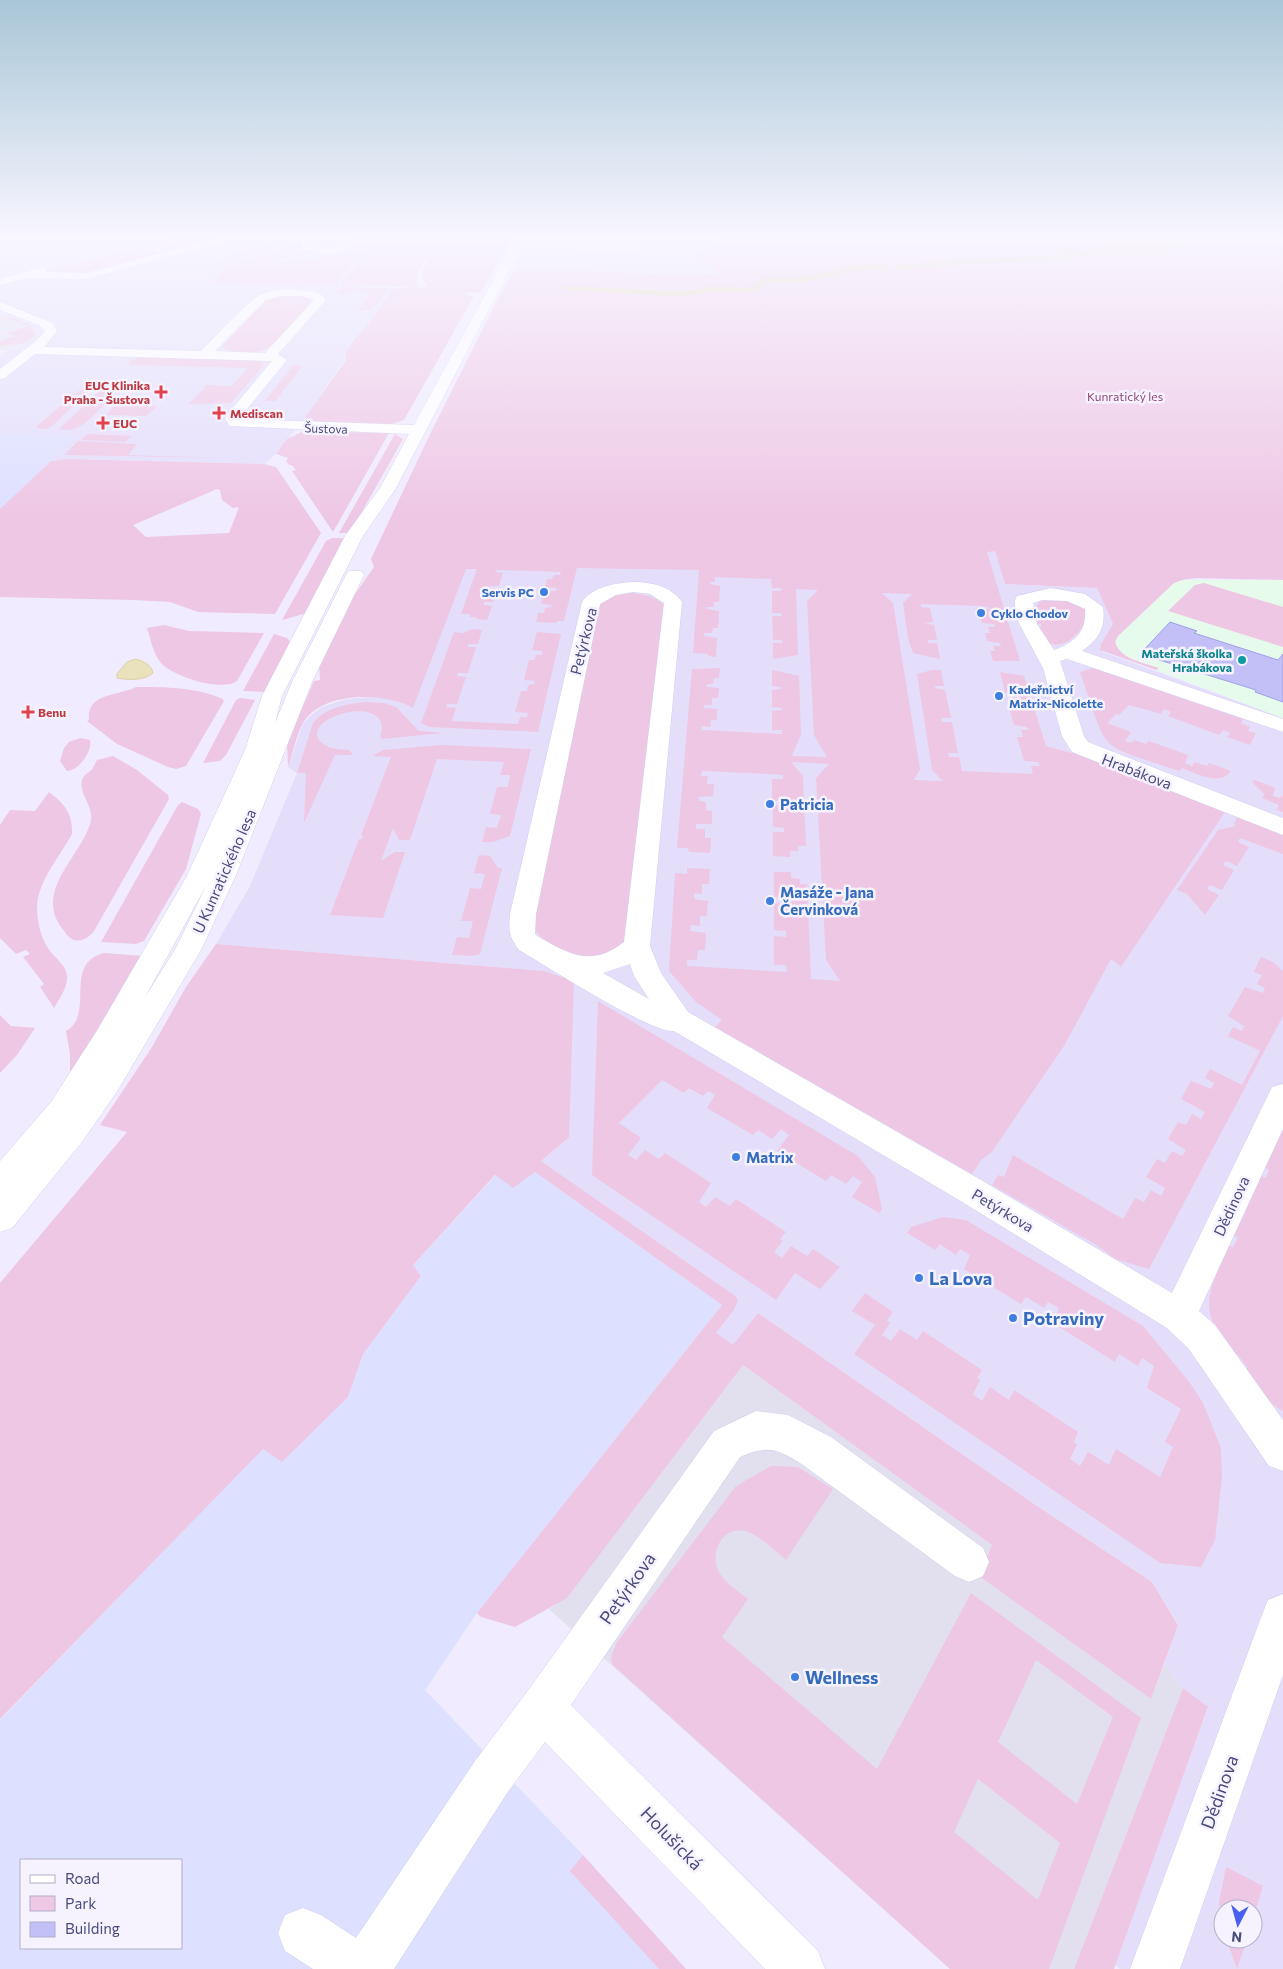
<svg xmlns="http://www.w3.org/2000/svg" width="1283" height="1969" font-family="Commissioner,sans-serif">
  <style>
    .residential { fill: #e4defb; fill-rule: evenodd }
    .commercial { fill: #dee0ff; fill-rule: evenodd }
    .industrial { fill: #e2e0ee }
    .education { fill: #e7fbec }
    .green { fill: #eec7e5; fill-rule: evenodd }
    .water { fill: #eae1bd; stroke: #ddd1a2 }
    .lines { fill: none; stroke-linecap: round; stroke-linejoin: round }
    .stream { stroke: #ddd1a2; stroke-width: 4 }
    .building { fill: #c2c0f6; stroke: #a19fea }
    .minor-casing { stroke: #d2ceef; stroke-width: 1 }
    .minor { fill: #fff; fill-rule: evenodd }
    .health-dot { fill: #e0444e; stroke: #f6f3ff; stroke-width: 2 }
    .shop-dot { fill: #3f7fe0; stroke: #f6f3ff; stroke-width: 2 }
    .culture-dot { fill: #0f9aa8; stroke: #f6f3ff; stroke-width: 2 }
    .labels { text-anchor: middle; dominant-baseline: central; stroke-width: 5; stroke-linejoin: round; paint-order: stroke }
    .far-health-label { font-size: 12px; font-weight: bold; fill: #be3a42; stroke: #f6f3ff; text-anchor: start }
    .far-park-label { font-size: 12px; fill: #904676; stroke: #f6f3ff }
    .far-street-label { font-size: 12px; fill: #4a4b7d; stroke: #f6f3ff }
    .far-shop-label { font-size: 12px; font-weight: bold; fill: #366cbe; stroke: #f6f3ff; text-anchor: start }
    .far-culture-label { font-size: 12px; font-weight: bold; fill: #0d838f; stroke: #f6f3ff; text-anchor: end }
    .street-label { font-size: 15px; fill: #4a4b7d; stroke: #f6f3ff }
    .shop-label { font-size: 15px; font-weight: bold; fill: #366cbe; stroke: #f6f3ff; text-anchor: start }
    .near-shop-label { font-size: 18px; font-weight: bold; fill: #366cbe; stroke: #f6f3ff; text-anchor: start }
    .near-street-label { font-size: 18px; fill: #4a4b7d; stroke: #f6f3ff }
  </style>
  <rect width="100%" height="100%" fill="#f0ebfe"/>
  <!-- residential -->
  <path class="residential" d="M0 238H406L373 248 341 285 394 288 306 416 276 454 264 464 68 459 51 461 76 437 0 433V356L14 345 24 343 31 326 0 314Z
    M531 238H727L703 249 695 257 721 273 697 276H649L571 270 514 271Z
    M995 551 1005 584 1097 588 1113 624 1100 647 1103 652 1283 718V1969H1120L1115 1965 1208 1708 1183 1688 1164 1665 1178 1624 1152 1582 1040 1508 758 1313 733 1346 716 1333 734 1310V1295L541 1161 574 981 544 971 216 944 250 886 297 773 288 767 303 724 310 716 322 707 346 699 371 697 386 698 400 701 413 708 461 555ZM1223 1909H1253V1939H1223Z"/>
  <!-- commercial -->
  <path class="commercial" d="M0 238H67L0 254Z
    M0 433 54 435 77 437 0 509Z
    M535 1172 722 1305 477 1613 425 1690 583 1855 686 1969H0V1720L263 1448 348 1397 363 1354 421 1276 413 1265 496 1175ZM21 1860H181V1948H21Z"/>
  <!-- industrial -->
  <path class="industrial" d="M0 314 31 326 35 336 30 341 14 346 7 351 0 350Z
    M743 1365 992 1545 979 1575 1151 1698 1164 1665 1183 1688 1074 1969H950L549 1609 567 1597Z"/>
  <!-- education -->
  <path class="education" d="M1182 580H1283V718L1156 670 1158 668 1125 656 1117 648 1115 642 1118 636 1174 583Z"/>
  <!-- green -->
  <path class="green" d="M176 238H227L176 251 152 244Z
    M342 238H511L481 293 468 292 464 295 474 296 404 420 389 425 301 423 346 360V353L355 339 368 324 393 288 429 287 421 277 428 258 425 259 417 276 418 287 340 285 364 258H359L335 285H306L301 277 299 278 303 285 210 283 225 269 232 266 225 264 302 243 307 250 348 247ZM368 248 362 255 364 250 273 264 271 261 336 250Z
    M727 238H1283V580L1196 578 1182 580 1174 583 1118 636 1115 642C1121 660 1142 662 1159 668L1156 670 1100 650 1101 644 1113 624 1097 588 1005 584 995 551 987 552 1020 661H993L990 651H995L993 646H1001L1000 643 987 641 985 633H990L988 627H995L994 624 982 623 980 615H985L984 610 989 609 988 607 982 606 921 604V607L930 608 933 622 924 623 934 625 937 640H928V643H937L940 659 913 653 908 639 903 603 912 594 882 593 893 603 920 769 914 780 943 781 932 770 917 674 932 670H941L944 686H935V688L945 690 951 718H941L942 722H952L958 753H948L949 757H959L962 771 1033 774 1031 766H1040L1038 762 1024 761 1017 737H1023L1021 730H1028L1027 727 1014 725 1008 704H1013L1012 697H1018L1017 694 1005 693 1000 672 1024 676 1046 746 1071 753 1080 747 1229 806 1121 967 1111 959 1064 1046 991 1153 981 1160 972 1174 715 1027 722 1020 696 1002 669 971 675 873 687 874V868L710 869 709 884H702V894L694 893V899L708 901 707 916H700V926L691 925 690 931 706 933 705 950H698L697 960H687V966L787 972 786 965H774V936L786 937V931L774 930V903L786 904V898L774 897V872H791V878L800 879V884H807L811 979 840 981 826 960 816 778 829 764 791 762 803 776 806 846H798V851H790V857L773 856V832H784V828L773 827V805H783V801L772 800V779H783V775L771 774 702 771 701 776H708L707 784H714L713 796 699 797V801L706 802V810L712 811V824H696V829H705V838H711L710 853 689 852 688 848H677L692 669 720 668 719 678H714L713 684H707V687L719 688 718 698H712V705H704V708L717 709V720H711L710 727 702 726 701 730 782 734V730H772V711L782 710 781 708 772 707V690L781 689V687L772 686V670L799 676 801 734 792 756 827 757 814 735 807 601 818 590 796 589 798 655 773 659V643H782V640H773L772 616H782L781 613H772V591H781V588H772L771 579 715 577V582H710V584L720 586 719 602H714V607H707V609L719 611 718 628H713L712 633H704V636L717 638 716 657 708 656V654L693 653 699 570 577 568 564 621H557V623L536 622 538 613H544L545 608 551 607 552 605 541 604 543 596H548L549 591H556L557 588 545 587 547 579H552L554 575H560L561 572 496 570 495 572 503 573 499 586H490V588L498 589 493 602H484V605L492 606 487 620 476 619 477 617H470V614H461L477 569H466L413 708C385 692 322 691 303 723 296 736 293 753 288 767L287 743 314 681 320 680 319 664 349 603 374 567 371 559 432 430 500 295 514 271C545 271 576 270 608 272 646 273 682 277 720 273L695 257 703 249Z
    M269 245 275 248 221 263 215 261 224 260 221 258 236 254 244 255 242 254Z
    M138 248 164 254 91 273H53L59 268Z
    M341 287 386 288 389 289 373 309 357 311 360 307H365L361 306 368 297 373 296H368L370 291 348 290 344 294H335Z
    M290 293 313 298C306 310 282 338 271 346 260 355 233 356 222 347L266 299Z
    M13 318 31 326 35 336 24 343 0 346V341L16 336 7 333 29 326 10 319 0 320Z
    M143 357 255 360 262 362 264 365 231 403 188 404 204 389 205 385 232 386 248 368 128 365 132 360Z
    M293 365 303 366 275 401H265Z
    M81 389 90 390 52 426 46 429 37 428 38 425Z
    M111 390 116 392C100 406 83 436 59 429L98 392Z
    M116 404 157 406 146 416 106 415Z
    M304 431 389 433 333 532 292 471 296 470 292 465H289L286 461 288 458 276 454 287 439Z
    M87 434 131 436 125 442 81 440Z
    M395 434 403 439 350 533H339Z
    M78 441 137 444 128 455 224 458 64 455Z
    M68 459 264 464 276 467 321 533 275 614 198 612 170 602 134 600 0 597V509L51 461ZM217 489 220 490 222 500 233 508 239 507 229 533 146 537 133 525Z
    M332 538H347L307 613 282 620 326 541Z
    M1204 583 1283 607V647L1168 611 1195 585Z
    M632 593C646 595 659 597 667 609L631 942C608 964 585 963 558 948 543 940 535 935 531 918L594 608 614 594Z
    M1048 599C1063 600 1079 602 1089 613L1083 623 1086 624C1074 636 1067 648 1049 644L1039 627H1041V624H1037V621L1039 620 1034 611 1039 602Z
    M164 625 189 631 264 633 237 681C222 692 174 677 161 663 153 654 151 640 147 628Z
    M473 629 482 630 478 644H469L467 647H476L468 673H458L457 676 466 677 457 704H447L446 707 456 708 452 721 518 724 520 717H527L528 713 515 712 521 691H527L528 685 534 684 535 681 524 680 529 660H534L536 655H542V651L532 650 537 632 561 634 538 732 429 727 421 723 454 632 463 633Z
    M274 634 287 638 291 643 266 692 243 691Z
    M1093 668 1243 719 1241 723 1250 727 1248 731 1256 733 1250 745 1227 737 1230 733 1223 730 1219 735 1168 716 1171 712 1164 709 1161 714 1129 705 1119 715 1116 714 1107 723 1131 732 1125 741 1131 743 1135 740 1146 744 1149 741 1188 755 1185 763 1192 766 1195 762 1207 766 1209 763 1231 771C1219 787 1196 773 1182 768L1179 771C1163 765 1121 754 1110 744 1098 734 1086 688 1080 672Z
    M136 687C165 687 196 687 223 699L224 701 186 766 176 769 168 767 117 744 87 721 89 720C86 692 120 696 136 687Z
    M240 698 255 700 226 755 220 761 203 763 236 700Z
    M366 702 384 703 396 707 419 731 443 733 382 739 380 737C395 693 307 714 318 738 324 749 338 749 349 750L353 755H335L304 823 306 773H297L313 723C326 707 347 704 366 702Z
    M80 738 90 740C93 750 79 771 67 771L60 761 64 748 69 742Z
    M440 745 531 749 510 836 493 842H482L486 827 497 828 501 815 490 814 497 787H508L510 775H500L504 762 437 759 410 840H399L393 828 381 861 395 852H405L383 918 330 915 359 839H362L363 836 361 835 391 757 372 756 383 750Z
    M113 756 137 770 168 795 169 799 94 931C89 937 83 942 74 940 68 938 65 932 61 927 35 890 80 857 90 824 96 808 78 794 82 780 84 773 92 772 94 766 95 764 96 762 97 760Z
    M1254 780 1275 788 1273 796 1280 798 1283 795V812L1277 810 1279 805 1262 798 1264 794 1252 782Z
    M49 792C64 803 73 814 72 834 60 856 38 881 37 907 37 922 41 939 50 951 56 959 66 965 67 976 68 987 59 999 54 1008L40 987 44 984 23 957 30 954 26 950 16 954 0 938V825L10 810 35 811Z
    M182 802 198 809 201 814 186 869 144 941 136 944 101 942 178 805Z
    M1237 817 1283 835V854L1240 838 1238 842 1249 847 1237 866 1226 861 1223 865 1234 870 1222 890 1210 885 1207 889 1219 895 1205 915 1187 894 1177 890 1218 830 1236 826 1234 824Z
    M479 855 490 856 498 868H502L480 954 473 956 452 955 457 937 469 938 473 921H461L470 888 481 889 485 874 474 873Z
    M216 944 544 971 574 981 569 1137 541 1161 734 1295 738 1300 734 1310 716 1333 733 1345 758 1313 1040 1508 1152 1582 1178 1625 1151 1699 979 1576 992 1545 743 1365 567 1598 515 1627 481 1617 477 1613 722 1305 535 1172 513 1188 495 1175 413 1265 421 1276 363 1354 348 1397 282 1462 263 1449 0 1719V1283L127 1132 100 1125 152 1047 186 987Z
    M104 953 144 956 70 1078V1054L66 1031C96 1014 62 964 104 953Z
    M1261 957 1273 962 1283 971V1016L1149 1269 1115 1259 1098 1246 992 1185 998 1175 1004 1177 1013 1155 1123 1219 1135 1198 1144 1202 1151 1190 1161 1196 1165 1188 1146 1177 1157 1159 1165 1163 1172 1151 1182 1156 1186 1150 1168 1139 1178 1122 1186 1125 1192 1114 1201 1119 1205 1112 1181 1099 1191 1081 1211 1089 1214 1083 1205 1078 1210 1069 1242 1085 1260 1051 1228 1036 1233 1027 1242 1031 1244 1026 1228 1016 1245 987 1263 993 1265 988 1257 984 1262 975 1254 972Z
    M598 1001 858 1156 875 1177 882 1209 879 1213 852 1197 862 1182 853 1176 846 1184 831 1175 826 1181 777 1151 789 1135 781 1129 772 1139 758 1130 753 1135 707 1108 715 1095 708 1091 703 1096 689 1088 684 1093 662 1080 619 1123 641 1138 628 1155 636 1160 645 1150 659 1159 665 1153 711 1183 699 1202 706 1207 715 1197 730 1206 736 1199 786 1232 780 1239 783 1241 774 1252 782 1258 791 1246 807 1256 813 1249 840 1267 820 1289 795 1273 776 1300 592 1175Z
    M0 1015 11 1026 35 1028 17 1055 0 1073Z
    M1283 1128V1411L1266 1401 1243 1370 1248 1368 1238 1355 1233 1357C1197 1305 1207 1299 1228 1245L1233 1247 1238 1238 1233 1235 1261 1176 1266 1178 1269 1170 1265 1167Z
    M943 1217 966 1220 1143 1326 1190 1383 1203 1403 1221 1448 1222 1478 1215 1540 1201 1567 1160 1563 854 1354 875 1325 852 1311 865 1293 893 1312 887 1320 890 1323 882 1335 891 1341 900 1329 917 1340 923 1331 982 1370 977 1378 980 1380 973 1394 982 1401 990 1387 1009 1400 1014 1390 1078 1432 1074 1442 1077 1445 1070 1459 1080 1466 1088 1452 1109 1465 1116 1449 1160 1477 1173 1447 1165 1442 1181 1409 1147 1388 1154 1366 1142 1358 1138 1366 1119 1354 1115 1362 1053 1323 1059 1308 1048 1302 1044 1308 1026 1297 1021 1304 964 1269 970 1255 960 1249 956 1255 940 1244 935 1250 907 1233 911 1227Z
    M771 1466 798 1467 833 1489 786 1560C774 1550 760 1535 745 1531 722 1525 709 1554 719 1572 725 1583 738 1591 748 1599L722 1637 877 1769 971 1593 1141 1718 1049 1969H950L612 1664 611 1657 617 1642 736 1486ZM1036 1660 1113 1717 1077 1804 998 1742ZM978 1779 1060 1843 1038 1900 954 1832Z
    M1183 1688 1208 1707 1114 1969H1074Z
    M583 1855 686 1969H659L570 1871Z
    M1226 1867 1263 1886 1253 1918V1909H1223V1930L1219 1902Z
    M1226 1939H1247L1237 1969Z"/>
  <!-- water -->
  <path class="water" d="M136 659C144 662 151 664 153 673 144 681 128 680 117 678V674L127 662Z"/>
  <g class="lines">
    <!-- stream -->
    <path class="stream" d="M897 268 946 263 1065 257 1112 249 1154 248 1161 244 1207 238
      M567 288 679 294 716 289 745 290 752 289 765 280H805L853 268 885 267"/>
  </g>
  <!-- building -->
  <path class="building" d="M1170 622 1197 631 1194 633 1278 660 1283 654V702L1255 692 1256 690 1140 654Z"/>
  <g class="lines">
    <!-- minor casing -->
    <g class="minor-casing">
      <path id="minor" d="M218 238H236L87 279 25 278 0 285V279L42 267 46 268V272L87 273Z
        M302 238H312L311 245C322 248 333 249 343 243L333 238H349L354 244C341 258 319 255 302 249Z
        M516 238H526L395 490 363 536 282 696 275 723 292 682 346 575 349 571H361L364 575 312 682 236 875 201 950 116 1093 82 1142 12 1228 0 1232V1161L51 1102 98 1029 187 876 245 750 262 696 345 536 380 488 409 434 230 426 225 419 226 416 272 361 35 354 5 378 0 379V369L37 340 45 331 39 325 0 310V302L53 323 57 331 44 347 201 351C211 341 250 299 260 295 280 287 301 289 321 294L326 300 278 354 287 360 239 419 414 425ZM281 296H302L314 300 265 353 215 351 266 300ZM207 884 176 948 144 999Z
        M533 238H543L541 242 630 244 631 238H641L639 247 634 250 535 248 530 245Z
        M633 582C651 582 671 586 682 602L650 946 661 973 688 1012 981 1180 1172 1293 1272 1087 1283 1084V1129L1199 1311 1215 1325 1283 1420V1471L1269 1466 1189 1349 1167 1328 959 1200 674 1031C650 1033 545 965 519 950 508 935 509 931 510 914L582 602C592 587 615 583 633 582ZM633 592 650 594 664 603 624 942C591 968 569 954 537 936L535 934 536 914 600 604 616 595ZM630 964 634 976 649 999 603 973Z
        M1051 588 1085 594 1103 607C1106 628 1099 639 1082 651L1283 719V732L1067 659 1060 661 1084 736 1088 742 1283 818V835L1072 752 1062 736 1043 668 1015 616V600L1017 596ZM1042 600 1067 601 1085 609C1087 632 1074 643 1054 650L1037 624 1033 603Z
        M756 1411 788 1415 831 1437 983 1548 989 1562 983 1576 969 1582 955 1576 803 1465C779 1450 768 1444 740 1457L571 1705 818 1951 825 1969H765L545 1742 507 1793 394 1969H313L285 1951 278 1933 285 1915 303 1908 321 1915 356 1938 475 1761 527 1692 714 1431Z
        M1283 1594V1675L1180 1969H1130L1262 1615 1268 1600Z"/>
    </g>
    <!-- minor -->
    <use href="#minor" class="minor"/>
  </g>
  <!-- sky -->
  <linearGradient id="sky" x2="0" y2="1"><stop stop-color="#a9c6d7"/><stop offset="0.46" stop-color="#f8f6ff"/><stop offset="1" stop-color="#f8f6ff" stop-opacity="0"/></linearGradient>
  <rect width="1283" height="514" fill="url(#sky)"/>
  <!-- markers -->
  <g class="health-dot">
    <path d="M158.5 384.5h5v5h5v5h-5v5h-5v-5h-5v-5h5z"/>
    <path d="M216.5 405.5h5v5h5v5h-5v5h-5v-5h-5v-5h5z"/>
    <path d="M100.5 415.5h5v5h5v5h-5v5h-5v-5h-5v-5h5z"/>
    <path d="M25.5 704.5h5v5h5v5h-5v5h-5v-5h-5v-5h5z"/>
  </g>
  <g class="shop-dot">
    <circle cx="544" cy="592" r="5"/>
    <circle cx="981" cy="613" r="5"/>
    <circle cx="999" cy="696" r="5"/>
    <circle cx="770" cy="804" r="5"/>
    <circle cx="770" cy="901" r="5"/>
    <circle cx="736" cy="1157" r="5"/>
    <circle cx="919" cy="1278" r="5"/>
    <circle cx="1013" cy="1318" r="5"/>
    <circle cx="795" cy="1677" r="5"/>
  </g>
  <circle class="culture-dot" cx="1242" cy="660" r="5"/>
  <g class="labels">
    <!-- far-health labels -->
    <g class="far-health-label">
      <text x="150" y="385" text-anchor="end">EUC Klinika<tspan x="150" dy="14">Praha - Šustova</tspan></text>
      <text x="230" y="413">Mediscan</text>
      <text x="113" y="423">EUC</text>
      <text x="38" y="712">Benu</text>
    </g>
    <!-- far-park labels -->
    <g class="far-park-label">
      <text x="1125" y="396">Kunratický les</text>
    </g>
    <!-- far-street labels -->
    <g class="far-street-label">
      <text transform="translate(326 428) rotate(2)">Šustova</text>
    </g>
    <!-- far-shop labels -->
    <g class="far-shop-label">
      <text x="534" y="592" text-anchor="end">Servis PC</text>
      <text x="991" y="613">Cyklo Chodov</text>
      <text x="1009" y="689">Kadeřnictví<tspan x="1009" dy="14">Matrix-Nicolette</tspan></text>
    </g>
    <!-- far-culture labels -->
    <g class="far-culture-label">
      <text x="1232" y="653">Mateřská školka<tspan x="1232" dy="14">Hrabákova</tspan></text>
    </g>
    <!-- street labels -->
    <g class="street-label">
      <text transform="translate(583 641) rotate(-76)">Petýrkova</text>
      <text transform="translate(1137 771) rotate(21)">Hrabákova</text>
      <text transform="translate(224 871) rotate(-66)">U Kunratického lesa</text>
      <text transform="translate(1231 1206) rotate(-65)">Dědinova</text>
      <text transform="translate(1003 1210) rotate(31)">Petýrkova</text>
    </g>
    <!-- shop labels -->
    <g class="shop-label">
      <text x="780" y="804">Patricia</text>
      <text x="780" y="892">Masáže - Jana<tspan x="780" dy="17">Červinková</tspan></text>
      <text x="746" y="1157">Matrix</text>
    </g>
    <!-- near-shop labels -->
    <g class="near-shop-label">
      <text x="929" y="1278">La Lova</text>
      <text x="1023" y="1318">Potraviny</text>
      <text x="805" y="1677">Wellness</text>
    </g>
    <!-- near-street labels -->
    <g class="near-street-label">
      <text transform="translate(627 1588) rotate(-55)">Petýrkova</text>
      <text transform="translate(1219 1792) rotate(-70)">Dědinova</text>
      <text transform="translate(672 1838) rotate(46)">Holušická</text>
    </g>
  </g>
  <!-- legend -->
  <rect x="20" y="1859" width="162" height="90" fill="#f6f3ff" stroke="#b1b0cb"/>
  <rect x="30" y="1875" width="25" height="8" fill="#ffffff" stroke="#b1b0cb"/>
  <text x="65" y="1884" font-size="15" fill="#4a4b7d">Road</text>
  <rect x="30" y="1896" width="25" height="15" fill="#eec7e5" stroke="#b1b0cb"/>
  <text x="65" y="1909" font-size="15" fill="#4a4b7d">Park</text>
  <rect x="30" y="1922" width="25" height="15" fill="#c2c0f6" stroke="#b1b0cb"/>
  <text x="65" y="1934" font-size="15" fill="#4a4b7d">Building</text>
  <!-- north arrow -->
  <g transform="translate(1238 1924) rotate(186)"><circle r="24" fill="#f6f3ff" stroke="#b1b0cb"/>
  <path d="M0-4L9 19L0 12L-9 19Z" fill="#485ff0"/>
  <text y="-8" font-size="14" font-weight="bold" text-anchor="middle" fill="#4a4b7d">N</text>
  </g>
</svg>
